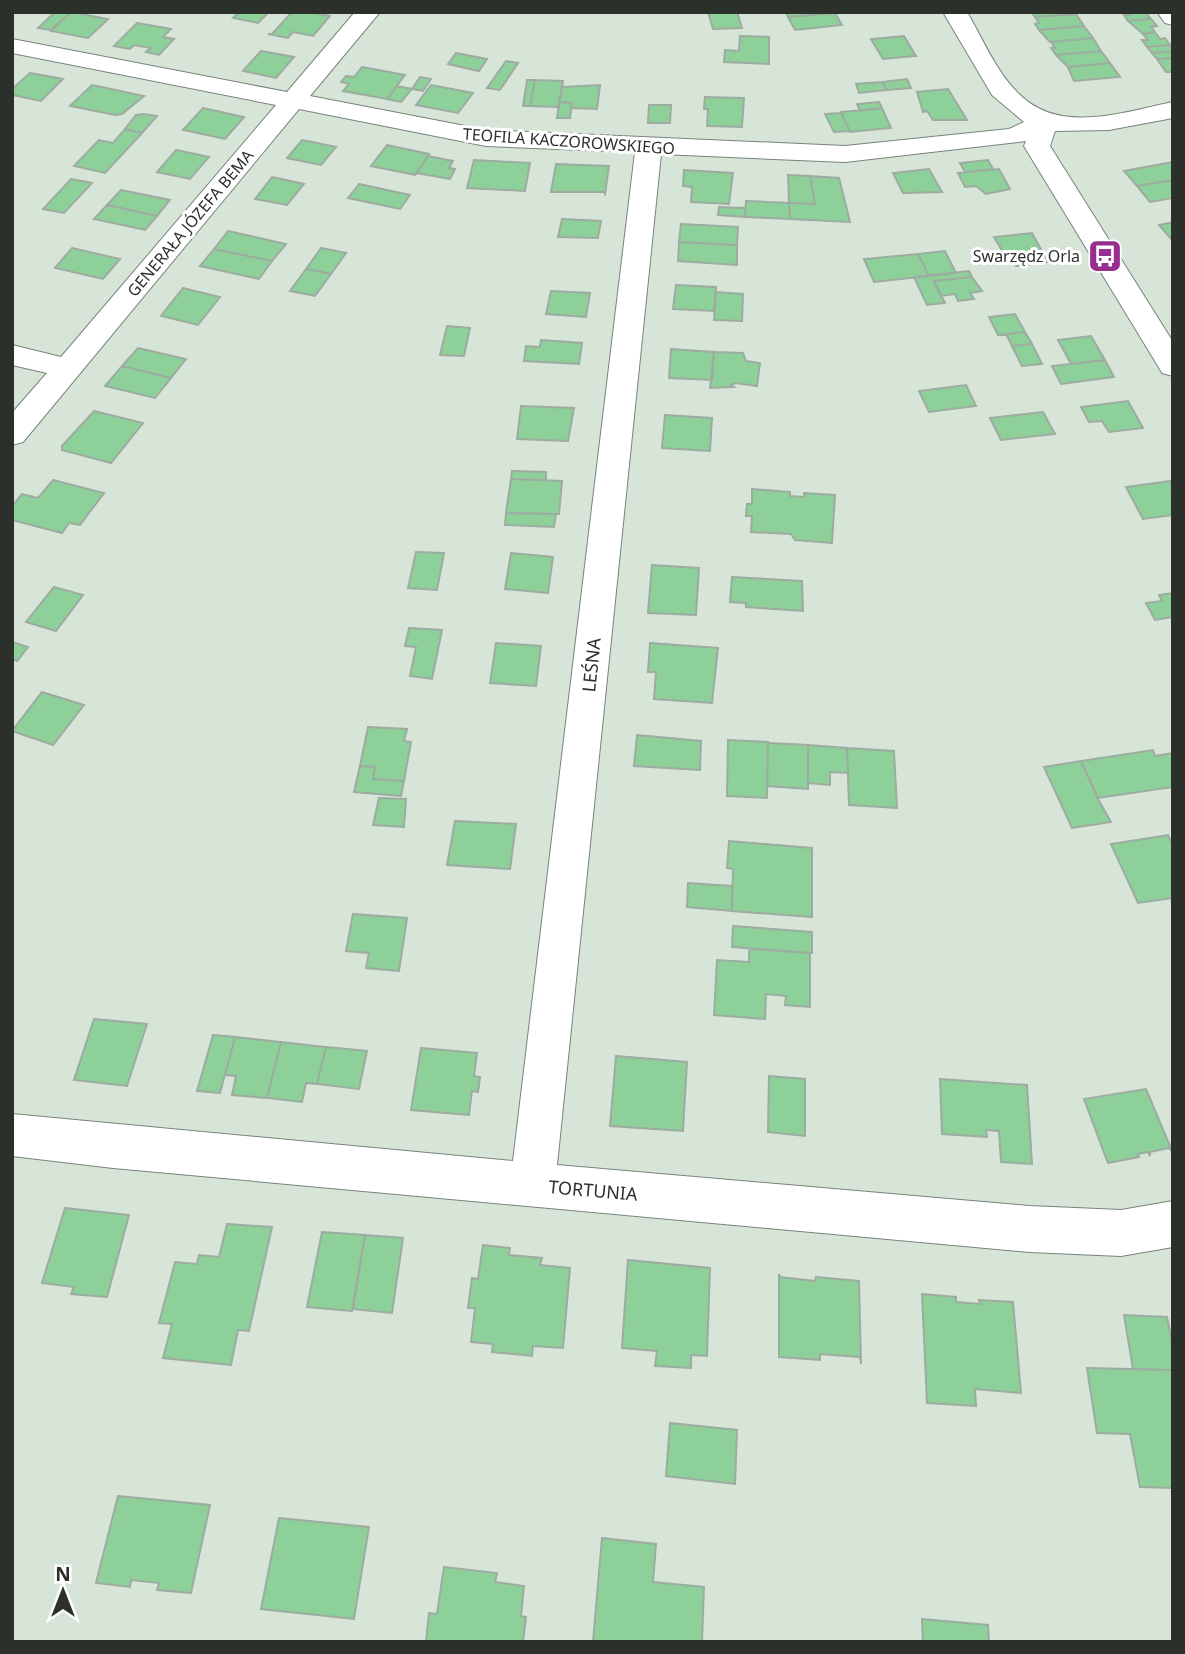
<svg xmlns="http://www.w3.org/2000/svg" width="1185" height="1654" font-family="'Noto Sans',sans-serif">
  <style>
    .building { fill: #8dd09a; stroke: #9eaba0; stroke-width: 2 }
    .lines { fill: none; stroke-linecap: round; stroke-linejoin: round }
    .street-casing { stroke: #78847a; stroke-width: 2 }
    .street { fill: #fff; fill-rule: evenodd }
    .labels { text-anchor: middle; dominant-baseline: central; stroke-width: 6; stroke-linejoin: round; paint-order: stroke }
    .far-street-label { font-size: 16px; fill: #2b302b; stroke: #fff }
    .far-poi-label { font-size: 16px; fill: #2b302b; stroke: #fff; text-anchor: end }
    .street-label { font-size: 18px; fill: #2b302b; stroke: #fff }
  </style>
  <rect width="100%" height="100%" fill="#d7e5d9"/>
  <!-- building -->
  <path class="building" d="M55 12H71L51 30 38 28Z
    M71 12 108 19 88 38 51 31Z
    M239 12H269L258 23 233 18Z
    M292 12H308L330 16 313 36 293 32 288 38 268 34H272Z
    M708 12H737L742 28 713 29Z
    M786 12H822L823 14 788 17Z
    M1031 12H1075L1076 14 1035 17Z
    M1128 12 1146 13 1151 19 1128 21 1124 15H1130Z
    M835 13 842 25 795 30 788 17Z
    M1076 14 1084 26 1039 30 1035 24 1039 23 1035 17Z
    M1151 19 1157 26 1151 27 1155 32 1143 34 1128 21Z
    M137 23 171 29 163 37 174 39 159 55 146 52 151 48 134 45 130 49 114 46Z
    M1084 26 1093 38 1050 42 1039 30Z
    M1155 32 1160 39 1165 38 1170 45 1147 47 1142 40H1148L1143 34Z
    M740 36 769 37V64L724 62 725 50 739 51Z
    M904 36 916 56 883 59 871 39Z
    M1093 38 1101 51 1056 55 1051 48H1055L1051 42Z
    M1170 45 1173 51 1152 53 1147 47Z
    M261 51 294 57 276 78 243 71Z
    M1101 51 1110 63 1068 67 1056 55Z
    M1173 51V58L1157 59 1152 53Z
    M456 53 487 59 479 71 448 64Z
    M1173 58V72H1166L1157 59Z
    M506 61 518 63 500 90 487 88Z
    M1110 63 1120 77 1074 81 1068 67Z
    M362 67 405 75 387 99 343 91 349 84 341 82 346 76 354 77Z
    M30 73 63 79 41 101 12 95V89Z
    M420 77 431 79 423 91 412 89Z
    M907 79 911 88 887 90 882 82Z
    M527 80H535L530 106H523Z
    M535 80 563 81 559 107 530 106Z
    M563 81 562 87 600 85 597 109 571 108 572 103 559 102Z
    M882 82 887 90 859 93 856 84Z
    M92 85 144 96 122 114 115 115 70 106Z
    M431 85 473 93 458 113 416 105Z
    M397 86 412 89 401 102 387 99Z
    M948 89 967 120H933L927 111 923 112 917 92Z
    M705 97 744 98 742 127 707 126 708 109H704Z
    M559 102 572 103 570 118H557Z
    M879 102 882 108 860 111 857 104Z
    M649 105H671L670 123H648Z
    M203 108 244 117 225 139 183 130Z
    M882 108 891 128 850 132 841 112Z
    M841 113 850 131 834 132 825 114Z
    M143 114 157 116 142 133 125 129 136 115Z
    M125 129 142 133 105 173 74 166 99 140 113 143Z
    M302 140 336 147 321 165 287 158Z
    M387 145 429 154 415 175 371 166Z
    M176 150 209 157 190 179 157 172Z
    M428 156 453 161 449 168 455 169 450 179 416 173Z
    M474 160 530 163 525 191 467 188Z
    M988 160 993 169 965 172 960 163Z
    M1173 162V180L1137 186 1124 171Z
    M556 164 609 166 605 194 604 192H551Z
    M929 169 942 192 903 193 893 173Z
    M999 169 1010 189 986 194 976 186 965 187 958 173Z
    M684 170 733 173 729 204 691 202 692 187 683 186Z
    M788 175 810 176 815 204 789 203Z
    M810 176 839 178 850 222 790 219 789 203 815 204Z
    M272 177 304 184 287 205 255 199Z
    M71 179 92 183 64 213 43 209Z
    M1173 180V198L1150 202 1137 186Z
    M359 184 410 195 400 209 348 198Z
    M121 190 170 200 157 216 107 205Z
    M746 201 789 203 790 219 745 217Z
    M107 205 157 216 145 230 94 219Z
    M719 207 745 208V217L718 215Z
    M562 219 601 221 598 238 558 237Z
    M1173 222V241L1159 225Z
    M681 224 738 227 737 245 679 242Z
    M228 231 286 244 272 261 214 249Z
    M1032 233 1048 262 1016 266 1011 257H1006L994 237Z
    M679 242 737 245V265L678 261Z
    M72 248 120 259 103 279 55 268Z
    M321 248 346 253 331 274 306 269Z
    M214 249 272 261 259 279 200 266Z
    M945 251 956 273 929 276 918 254Z
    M918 254 929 276 874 282 864 259Z
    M306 269 331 274 315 296 290 291Z
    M969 271 972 277 934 281 945 303 927 305 914 277Z
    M972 277 982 291 970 293 974 299 958 301 955 294 941 296 934 281Z
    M676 285 716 287 714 311 673 309Z
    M183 288 220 297 198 325 161 316Z
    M551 291 590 293 586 317 546 314Z
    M716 292 743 294 742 321 714 320Z
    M1015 314 1025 332 998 335 989 317Z
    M447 326 470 328 464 356 440 355Z
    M1025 332 1032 344 1012 346 1006 334Z
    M1091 336 1105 360 1071 364 1058 340Z
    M541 340 582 343 579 364 524 361 526 346 540 347Z
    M1032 344 1042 364 1022 366 1012 346Z
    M138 348 186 359 171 378 122 366Z
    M671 349 714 352 712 380 669 378Z
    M714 352 743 353 746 361 760 363 757 386 736 383 731 385 734 387 710 388Z
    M1105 360 1114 377 1061 384 1052 366Z
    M122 366 171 378 155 398 105 386Z
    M966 385 976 406 929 412 919 391Z
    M1128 401 1143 428 1109 432 1102 421 1089 422 1081 407Z
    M521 406 574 408 568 441 517 439Z
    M94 411 143 423 111 463 62 450V446Z
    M1043 412 1055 434 1001 440 990 418Z
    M665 415 712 418 710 451 662 448Z
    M512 471 546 472V480L511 479Z
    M511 479 562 481 559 514 506 513Z
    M53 480 104 493 80 525 69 523 62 533 12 520V506L22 494 38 498Z
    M1171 481 1173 515 1143 519 1126 487Z
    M752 489 790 492V496L804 497V493L835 495 832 543 795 540 791 534 751 532 752 516H746L747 504H752Z
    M506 513 556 514 554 527 505 525Z
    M416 552 444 553 437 590 408 588Z
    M511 553 553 557 548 593 505 589Z
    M652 565 699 568 696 615 648 613Z
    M732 577 802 581 803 611 746 607V603L730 602Z
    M54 587 83 595 56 631 26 622Z
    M1173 593V617L1155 620 1146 603 1162 601 1159 595Z
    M409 628 442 630 432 679 410 676 416 647 405 646Z
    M12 642 28 647 17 661 12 659Z
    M496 643 541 646 536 686 490 683Z
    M650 643 718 648 712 703 654 699 656 672H648Z
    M42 692 84 705 53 745 12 731Z
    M368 727 407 729 404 741 411 742 404 781 373 779 375 767 360 766Z
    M637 735 701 741 700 770 634 766Z
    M728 740 768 742 767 798 727 796Z
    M768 743 808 745V789L767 786Z
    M808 745 847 748 848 773 830 772V785L808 783Z
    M847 748 894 751 897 808 849 805Z
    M1153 750 1155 756 1173 753V787L1098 798 1081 761Z
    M1081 761 1098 799 1111 822 1072 828 1044 767Z
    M360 766 375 767 373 779 404 781 401 796 354 792Z
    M379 798 406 799 404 827 373 825Z
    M455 821 516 824 510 869 447 865Z
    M1168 835 1173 846V898L1138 903 1111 844Z
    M729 841 812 848V917L732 911 733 869 727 868Z
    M688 883 732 886V911L687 907Z
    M353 914 407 918 399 971 366 968 369 953 346 951Z
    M733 926 812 932V953L732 947Z
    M749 949 810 953V1007L785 1005 786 996 766 994 765 1019 714 1015 717 960 749 962Z
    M94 1019 147 1024 127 1086 74 1080Z
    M213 1035 235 1037 220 1093 197 1091Z
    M235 1037 281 1042 267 1098 232 1095 236 1076 225 1075Z
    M281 1042 326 1047 317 1084 306 1083 302 1102 267 1098Z
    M326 1047 367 1051 359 1089 317 1084Z
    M421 1048 477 1053 474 1076 480 1077 478 1092 472 1091 469 1115 411 1110Z
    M616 1056 687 1062 683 1131 610 1126Z
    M769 1076 805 1079V1136L768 1132Z
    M940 1079 1027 1085 1032 1164 1001 1162 999 1131 986 1130 987 1137 942 1134Z
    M1146 1089 1172 1151 1169 1148 1150 1152V1156L1148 1152 1138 1154 1139 1157 1108 1163 1084 1099Z
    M65 1208 129 1215 107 1297 71 1294 74 1287 42 1283Z
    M227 1224 272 1227 249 1331 238 1330 231 1365 163 1358 172 1324 159 1323 175 1262 197 1264 199 1255 219 1257Z
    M322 1232 365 1235 352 1311 307 1307Z
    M365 1235 403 1238 392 1313 353 1309Z
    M483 1245 510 1248 509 1255 542 1258 540 1265 570 1268 563 1348 533 1346 532 1356 492 1352 493 1344 471 1342 475 1308H468L472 1278 478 1279Z
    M628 1260 710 1268 707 1356 691 1355V1368L655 1366 657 1351 622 1348Z
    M779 1274 780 1277 815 1281 816 1277 859 1281 861 1364 860 1357 820 1354V1360L779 1357Z
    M922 1294 956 1297V1302L980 1304 979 1300 1013 1302 1021 1393 975 1389 976 1406 927 1403Z
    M1124 1315 1167 1317 1173 1347V1370L1133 1369Z
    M1087 1368 1173 1370V1488L1140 1487 1130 1434 1097 1433Z
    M670 1423 737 1430 735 1484 666 1476Z
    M118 1496 210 1505 191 1593 157 1590 159 1583 131 1580 130 1587 96 1583Z
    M279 1518 369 1527 354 1619 261 1609Z
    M602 1538 656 1544 653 1582 704 1587 702 1642H593Z
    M444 1567 497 1573 495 1582 524 1586 521 1616 526 1617 523 1642H426L429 1613 437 1614Z
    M922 1619 988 1625 989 1642H923Z"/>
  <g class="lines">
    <!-- street casing -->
    <g class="street-casing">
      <path id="street" d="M355 12H380L310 96 486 130 845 146 1009 129 1024 122 992 95 943 12H967C983 39 996 72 1019 94 1060 135 1123 112 1173 102V118L1109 130 1055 131 1050 146 1173 342V376L1162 373 1158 366 1024 146 1026 141 845 162 661 154 557 1165 1029 1206 1121 1210 1173 1201V1247L1121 1256 1029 1252 113 1168 12 1156V1114L513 1161 635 152 486 146 299 109 23 442 12 445V413L47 373 12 365V345L61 357 276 105 12 53V39L287 92Z
        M1157 12H1173V25L1165 23Z"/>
    </g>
    <!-- street -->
    <use href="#street" class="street"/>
  </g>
  <!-- icons -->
  <defs>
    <g id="bus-square" transform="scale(1.75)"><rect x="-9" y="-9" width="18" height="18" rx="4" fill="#972d8f" stroke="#fff"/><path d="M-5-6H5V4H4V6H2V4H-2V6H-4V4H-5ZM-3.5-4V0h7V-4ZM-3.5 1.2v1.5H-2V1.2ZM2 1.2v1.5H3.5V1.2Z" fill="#fff"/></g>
  </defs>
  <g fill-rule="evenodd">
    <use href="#bus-square" x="1105" y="256"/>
  </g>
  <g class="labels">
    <!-- far-street labels -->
    <g class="far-street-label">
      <text transform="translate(569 141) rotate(4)">TEOFILA KACZOROWSKIEGO</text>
      <text transform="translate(190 223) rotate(-50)">GENERAŁA JÓZEFA BEMA</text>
    </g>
    <!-- far-poi labels -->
    <g class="far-poi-label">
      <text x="1080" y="256">Swarzędz Orla</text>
    </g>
    <!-- street labels -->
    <g class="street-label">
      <text transform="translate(591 665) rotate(-84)">LEŚNA</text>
      <text transform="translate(593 1190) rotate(5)">TORTUNIA</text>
    </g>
  </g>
  <!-- border -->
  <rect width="1185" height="1654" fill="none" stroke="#2b302b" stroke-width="28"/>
  <!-- north arrow -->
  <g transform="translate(63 1591)" stroke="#ffffff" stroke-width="5" paint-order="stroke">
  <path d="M0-5L12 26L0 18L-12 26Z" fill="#2b302b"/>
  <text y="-10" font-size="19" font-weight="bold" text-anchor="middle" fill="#2b302b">N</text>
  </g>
</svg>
